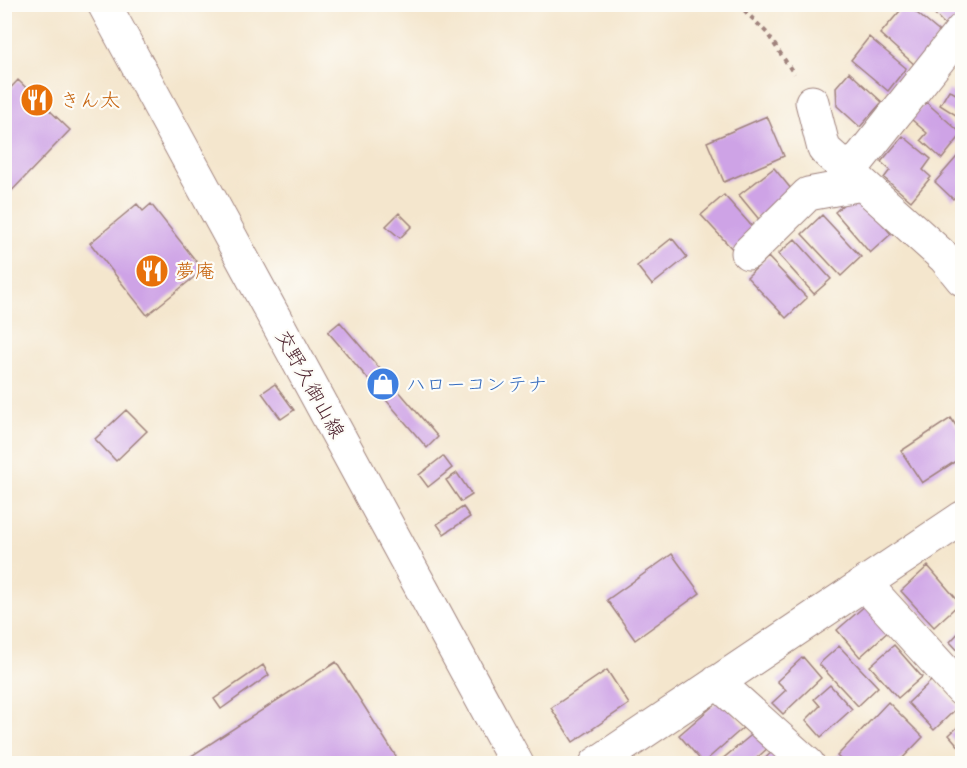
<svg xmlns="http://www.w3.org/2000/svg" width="967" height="768" font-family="'Comic Neue','Klee One',sans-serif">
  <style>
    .building { fill: #cea3e6 }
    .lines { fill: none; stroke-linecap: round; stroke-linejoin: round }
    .minor-casing { stroke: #9f827c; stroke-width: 35 }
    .major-casing { stroke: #9f827c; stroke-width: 35 }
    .path { stroke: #9f827c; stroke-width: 4; stroke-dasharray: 4.5 4.5; stroke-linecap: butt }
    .minor { stroke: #fff; stroke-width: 33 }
    .major { stroke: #fff; stroke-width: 33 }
    .labels { text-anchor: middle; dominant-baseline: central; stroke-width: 4.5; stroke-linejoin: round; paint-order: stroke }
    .food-label { font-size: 20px; fill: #c56008; stroke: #fdfcf7; text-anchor: start }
    .street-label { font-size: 20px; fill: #4a1f2b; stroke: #fdfcf7 }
    .shop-label { font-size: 20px; fill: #366cbe; stroke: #fdfcf7; text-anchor: start }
  </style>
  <rect width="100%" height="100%" fill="#fdfcf7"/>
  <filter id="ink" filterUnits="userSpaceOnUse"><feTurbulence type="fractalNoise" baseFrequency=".0167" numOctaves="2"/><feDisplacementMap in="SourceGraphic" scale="12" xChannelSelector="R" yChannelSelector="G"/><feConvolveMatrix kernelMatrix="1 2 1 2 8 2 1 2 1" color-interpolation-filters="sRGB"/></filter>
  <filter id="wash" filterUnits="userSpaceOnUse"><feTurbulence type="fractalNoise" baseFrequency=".008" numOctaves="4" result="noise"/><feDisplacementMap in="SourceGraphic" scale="24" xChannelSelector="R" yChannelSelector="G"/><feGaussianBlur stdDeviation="1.35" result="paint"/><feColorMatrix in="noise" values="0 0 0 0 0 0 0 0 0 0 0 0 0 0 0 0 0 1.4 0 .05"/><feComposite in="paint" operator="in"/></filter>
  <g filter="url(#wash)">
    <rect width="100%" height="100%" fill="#f4e6cd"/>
    <g id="blocks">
      <!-- building -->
      <path class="building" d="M906 4 942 34 915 65 880 34Z
        M925 4H962V14L948 28Z
        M869 37 906 68 888 91 851 60Z
        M849 72 882 102 860 127 837 106 836 87Z
        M18 80 70 130 4 199V95Z
        M949 90 959 96 962 91V119L940 105Z
        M926 102 962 134 942 159 921 140 927 133 911 119Z
        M767 116 784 156 724 182 707 142Z
        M903 136 931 159 923 170 931 177 911 201 884 178 890 170 881 162Z
        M962 151V189L953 199 935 182Z
        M774 168 796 195 762 223 739 195Z
        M856 193 891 234 870 253 835 212Z
        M724 195 757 232 735 252 701 215Z
        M137 204 143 211 151 204 203 270 147 315 90 243Z
        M399 213 412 226 400 238 386 226Z
        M822 215 861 257 841 276 802 234Z
        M672 238 687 257 652 285 637 266Z
        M795 239 831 279 814 294 778 254Z
        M768 257 807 298 786 318 747 277Z
        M340 322 438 437 427 448 328 332Z
        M275 384 294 410 281 419 262 393Z
        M126 410 147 431 116 461 95 439Z
        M951 418 962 435V457L922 483 901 451Z
        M443 456 452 468 428 487 419 475Z
        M457 473 472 495 461 502 446 480Z
        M463 507 470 517 444 534 437 524Z
        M672 554 700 593 635 640 607 600Z
        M928 566 960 603 934 627 901 591Z
        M867 604 890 630 860 657 837 630Z
        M962 629V655L950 642Z
        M894 645 922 677 898 698 870 666Z
        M839 646 878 687 858 706 819 664Z
        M803 657 821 678 783 714 772 703 786 690 777 681Z
        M336 662 399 761 395 764H179Z
        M263 665 269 675 221 709 214 699Z
        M607 670 629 704 573 742 551 708Z
        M932 680 958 707 934 730 908 703Z
        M830 685 852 709 821 737 806 720 820 706 814 699Z
        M721 699 744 727 703 763 679 735Z
        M888 702 923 737 897 764H845L837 756Z
        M962 723V750L949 735Z
        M755 732 768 748 750 764H722L720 761Z
        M774 750 785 764H759Z"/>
    </g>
  </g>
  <g filter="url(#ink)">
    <use href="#blocks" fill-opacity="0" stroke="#9f827c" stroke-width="1.5"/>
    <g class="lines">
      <!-- minor casing -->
      <g class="minor-casing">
        <path id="minor" d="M812 102 824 149 945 258 962 279
          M849 172 962 30
          M748 253 808 194 862 184
          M865 584 962 690
          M717 682 808 764
          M596 764 962 518"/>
      </g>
      <!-- major casing -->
      <g class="major-casing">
        <path id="major" d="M104 4 517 764"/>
      </g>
      <!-- path -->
      <path class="path" d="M738 4 767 33 794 74"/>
      <!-- minor -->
      <use href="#minor" class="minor"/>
      <!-- major -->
      <use href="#major" class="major"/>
    </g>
  </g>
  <!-- icons -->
  <defs>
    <g id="restaurant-disc" transform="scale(1.725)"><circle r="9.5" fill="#e8710a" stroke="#fdfcf7"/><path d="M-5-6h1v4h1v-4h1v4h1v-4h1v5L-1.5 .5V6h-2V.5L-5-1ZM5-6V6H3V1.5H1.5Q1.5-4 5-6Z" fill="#fff"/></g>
    <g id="shop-disc" transform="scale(1.725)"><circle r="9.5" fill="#3f7fe0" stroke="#fdfcf7"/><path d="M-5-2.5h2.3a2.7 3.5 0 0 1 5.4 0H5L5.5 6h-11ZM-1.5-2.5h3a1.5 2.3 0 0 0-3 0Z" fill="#fff"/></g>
  </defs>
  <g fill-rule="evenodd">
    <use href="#restaurant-disc" x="37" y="100"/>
    <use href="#restaurant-disc" x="152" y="271"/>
    <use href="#shop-disc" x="383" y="384"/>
  </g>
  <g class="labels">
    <!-- food labels -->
    <g class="food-label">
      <text x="60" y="100">きん太</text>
      <text x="175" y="271">夢庵</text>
    </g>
    <!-- street labels -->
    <g class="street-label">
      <text transform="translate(310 384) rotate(61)">交野久御山線</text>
    </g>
    <!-- shop labels -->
    <g class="shop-label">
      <text x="406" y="384">ハローコンテナ</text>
    </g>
  </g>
  <!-- margin -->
  <rect width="967" height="768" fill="none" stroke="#fdfcf7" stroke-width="24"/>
</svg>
